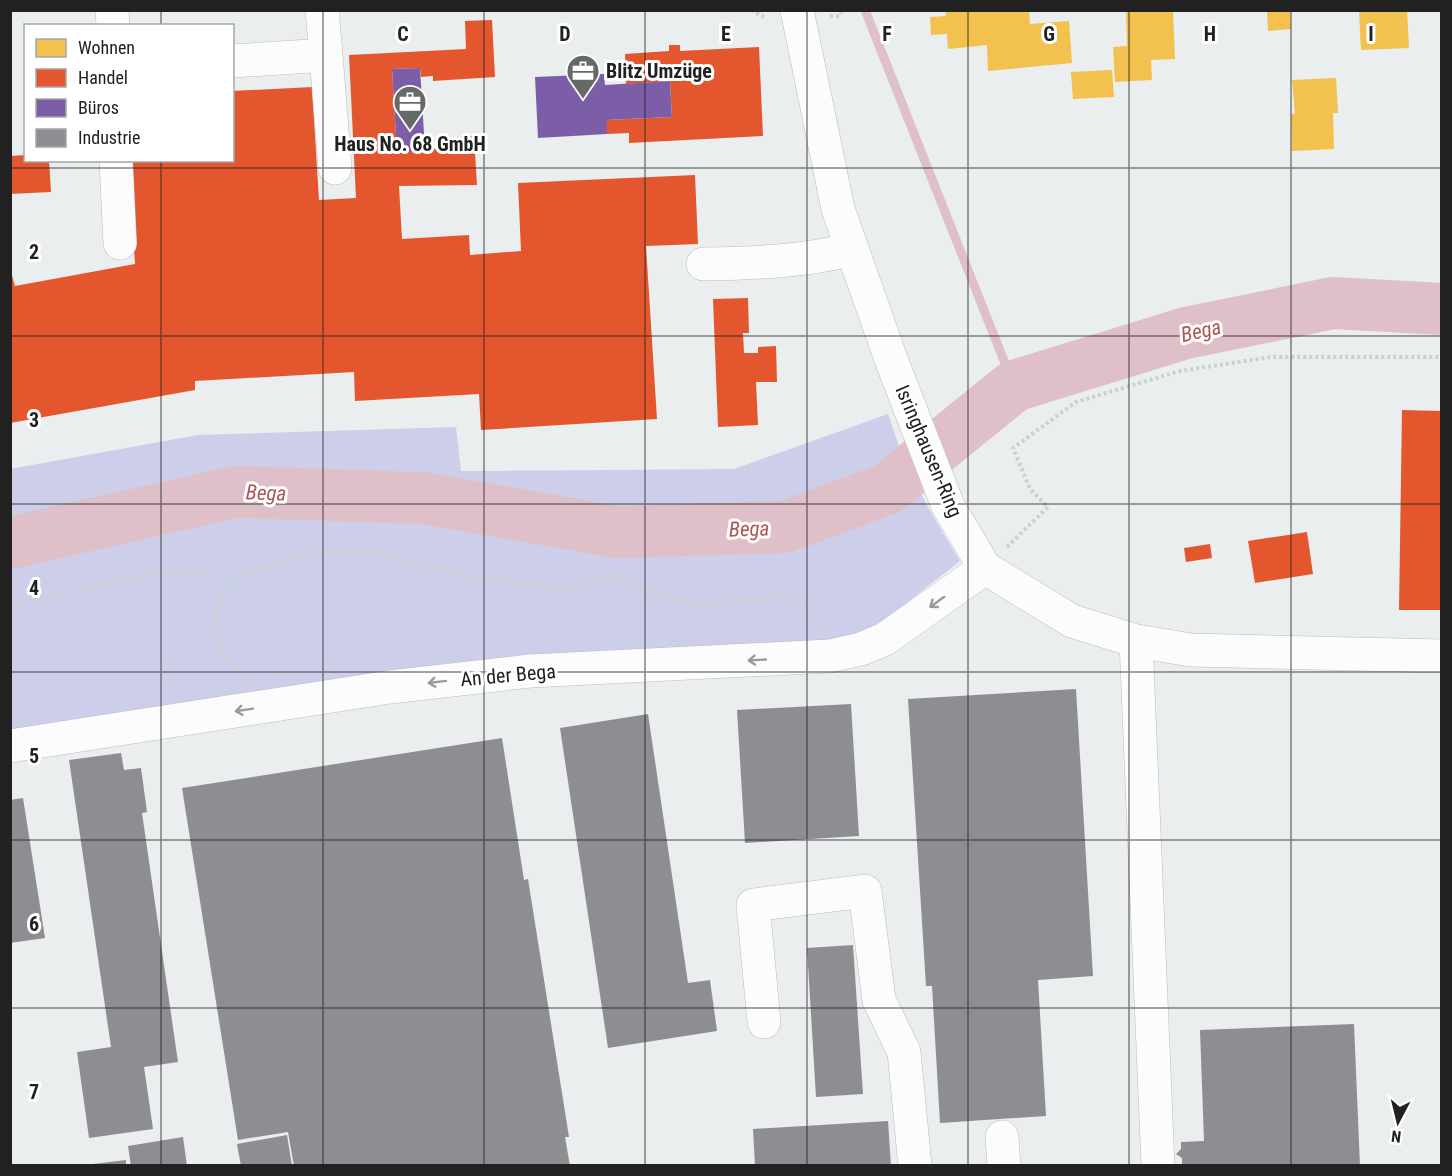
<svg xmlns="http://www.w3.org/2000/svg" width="1452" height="1176" font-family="'Roboto Condensed',sans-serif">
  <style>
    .grass { fill: #cdcee9 }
    .homes { fill: #f2c14e }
    .shops { fill: #e4572e }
    .offices { fill: #7b5ea7 }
    .industry { fill: #8d8d92 }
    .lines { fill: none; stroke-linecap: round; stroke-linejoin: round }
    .stream { stroke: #dfc0c8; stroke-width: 9 }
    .river { stroke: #dfc0c8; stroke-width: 52 }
    .minor-casing { stroke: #bbbdbd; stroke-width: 34 }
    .path { stroke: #c6d3ce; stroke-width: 4; stroke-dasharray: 3 3; stroke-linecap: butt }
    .minor { stroke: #fcfcfc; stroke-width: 33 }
    .oneway { stroke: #999 }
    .grid { fill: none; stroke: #212121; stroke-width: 1.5; stroke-opacity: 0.55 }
    .labels { text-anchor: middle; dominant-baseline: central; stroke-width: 6; stroke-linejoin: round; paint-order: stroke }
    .poi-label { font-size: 20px; font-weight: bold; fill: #212121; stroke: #fff; text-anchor: start }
    .street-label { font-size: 20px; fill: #212121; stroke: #fff }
    .water-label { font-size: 21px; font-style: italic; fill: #a95755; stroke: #fff }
    .grid-label { font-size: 20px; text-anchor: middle; font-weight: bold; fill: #212121; stroke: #fff; stroke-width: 6; stroke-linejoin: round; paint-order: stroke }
  </style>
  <rect width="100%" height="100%" fill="#eaeeee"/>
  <!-- grass -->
  <path class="grass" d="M888 414C906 471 929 511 960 561L873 629 823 641 11 734 10 469 198 435 456 427 461 471 734 469Z"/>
  <!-- homes -->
  <path class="homes" d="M945 10H1029L1030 24 1069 21 1072 63 988 71 987 45 948 49 947 34 931 35 930 17 946 16Z
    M1126 10H1173L1175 59 1151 60 1152 80 1115 82 1113 47 1127 46Z
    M1267 10H1290L1291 29 1268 31Z
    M1359 10H1407L1409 48 1361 50Z
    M1112 70 1114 97 1073 99 1071 72Z
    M1336 78 1338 113H1333L1334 149 1292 151 1291 114H1295L1292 80Z"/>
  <!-- shops -->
  <path class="shops" d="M492 20 495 77 433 81V76L421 77 420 68 392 69 397 152 446 148V138L474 136 477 185 399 186 402 239 469 235 470 255 521 251 518 183 695 175 698 244 646 246 657 419 481 430 479 394 355 401 354 372 195 381V390L10 423V268L15 286 135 264 128 160H232V91L312 87 319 200 356 198 349 55 466 49 465 21Z
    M669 45H680V51L759 47 763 136 629 143V133L607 134V120L672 117 670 81 626 84 625 54 669 51Z
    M26 155V160H49L51 192 10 194V156Z
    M748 298 749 333H743L744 353H758V347L776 346 777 382H756L758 425 718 427 713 299Z
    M1402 410 1442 411V610H1399Z
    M1307 532 1313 574 1255 583 1248 541Z
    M1210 544 1212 558 1186 562 1184 548Z"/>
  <!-- offices -->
  <path class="offices" d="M420 68 425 150 397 152 392 69Z
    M604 74 605 85 670 81 672 117 607 120V134L538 138 535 77Z"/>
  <!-- industry -->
  <path class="industry" d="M1076 689 1093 976 1038 980 1046 1116 940 1123 932 986H926L908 699Z
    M851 704 859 836 745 843 737 710Z
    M648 714 688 983 710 980 717 1031 608 1048 560 728Z
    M502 738 524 880 528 879 569 1137H565L570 1166H294L288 1132 238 1140 182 788Z
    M121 753 124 770 141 768 147 812 142 813 178 1062 144 1067 153 1129 89 1138 77 1052 111 1047 69 760Z
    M23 798 45 938 10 943V800Z
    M853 945 863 1094 816 1097 807 948Z
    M1354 1024 1360 1166H1182V1158L1176 1154 1181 1149V1142L1204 1141 1200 1030Z
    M888 1121 891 1166H755L753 1129Z
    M287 1135 292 1166H241L237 1144Z
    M183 1137 187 1166H131L128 1146Z
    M126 1160V1166H93V1164Z"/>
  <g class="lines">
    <!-- stream -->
    <path class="stream" d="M865 10 1014 386"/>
    <!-- river -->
    <path class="river" d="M10 543 235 492 423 498 616 532 785 527 887 489 1014 386 1186 333 1333 303 1442 309"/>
    <!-- minor casing -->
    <g class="minor-casing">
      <path id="minor" d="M112 10 113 26
        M797 10 838 209 892 362 948 506 985 568 1072 621 1136 641 1191 650 1442 656
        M326 55 335 168
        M232 61 326 55 322 10
        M116 160 120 243
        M703 264C753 263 803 262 852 249
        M1136 641 1158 1166
        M10 746 390 687 530 671 830 656 861 649 885 639 985 568
        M764 1022 753 905 865 891 879 1000 904 1052 915 1166
        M1002 1137 1004 1166"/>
    </g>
    <!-- path -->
    <path class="path" d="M751 10 766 18
      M830 16H840L842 10
      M1007 547 1048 507 1030 489 1013 448 1076 402 1180 371 1271 357H1442
      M238 577 214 610 221 649 244 678
      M10 606 153 573 238 577 299 554 370 552 472 577 562 589 612 574 641 589 702 605 776 596 806 606 822 626"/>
    <!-- minor -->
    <use href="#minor" class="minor"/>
  </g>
  <!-- one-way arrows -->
  <defs><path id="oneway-shaft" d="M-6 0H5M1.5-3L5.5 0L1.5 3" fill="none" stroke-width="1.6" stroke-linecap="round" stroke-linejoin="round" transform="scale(1.5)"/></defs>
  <g class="oneway">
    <use href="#oneway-shaft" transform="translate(937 602) rotate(144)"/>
    <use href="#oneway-shaft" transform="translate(757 660) rotate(177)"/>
    <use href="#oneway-shaft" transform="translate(437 682) rotate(173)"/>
    <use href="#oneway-shaft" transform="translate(244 710) rotate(171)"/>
  </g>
  <!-- grid -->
  <path class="grid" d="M161 10V26M323 10V1166M484 10V1166M645 10V1166M807 10V1166M968 10V1166M1129 10V1166M1291 10V1166M161 160V1166M10 168H1442M10 336H1442M10 504H1442M10 672H1442M10 840H1442M10 1008H1442"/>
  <!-- icons -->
  <defs>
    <g id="office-pin" transform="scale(1.725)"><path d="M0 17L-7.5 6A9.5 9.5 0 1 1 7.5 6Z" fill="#676969" stroke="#fff"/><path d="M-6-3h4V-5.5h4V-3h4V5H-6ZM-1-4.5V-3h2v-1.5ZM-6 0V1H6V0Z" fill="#fff"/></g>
  </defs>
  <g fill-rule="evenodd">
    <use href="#office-pin" x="583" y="71"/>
    <use href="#office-pin" x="410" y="102"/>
  </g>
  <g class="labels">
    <!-- poi labels -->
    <g class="poi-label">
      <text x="606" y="71">Blitz Umzüge</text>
      <text x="410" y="144" text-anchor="middle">Haus No. 68 GmbH</text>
    </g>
    <!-- street labels -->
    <g class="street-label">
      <text transform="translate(929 451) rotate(67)">Isringhausen-Ring</text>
      <text transform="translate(508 675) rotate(-5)">An der Bega</text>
    </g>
    <!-- water labels -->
    <g class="water-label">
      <text transform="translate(1201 331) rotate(-13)">Bega</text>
      <text transform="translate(266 493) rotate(2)">Bega</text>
      <text transform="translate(749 529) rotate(-2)">Bega</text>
    </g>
  </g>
  <g class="grid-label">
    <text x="403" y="41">C</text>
    <text x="565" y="41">D</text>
    <text x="726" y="41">E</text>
    <text x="887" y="41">F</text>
    <text x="1049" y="41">G</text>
    <text x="1210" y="41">H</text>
    <text x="1371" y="41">I</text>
    <text x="34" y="259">2</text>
    <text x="34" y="427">3</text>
    <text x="34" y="595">4</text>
    <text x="34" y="763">5</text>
    <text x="34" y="931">6</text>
    <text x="34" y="1099">7</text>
  </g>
  <!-- border -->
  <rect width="1452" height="1176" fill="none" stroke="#212121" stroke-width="24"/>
  <!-- legend -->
  <rect x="24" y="24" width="210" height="138" fill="#ffffff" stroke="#a6a6a6" stroke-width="1.5"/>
  <rect x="36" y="39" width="30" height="18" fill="#f2c14e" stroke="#a6a6a6" stroke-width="1.5"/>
  <text x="78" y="54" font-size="18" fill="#212121">Wohnen</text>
  <rect x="36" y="69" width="30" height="18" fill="#e4572e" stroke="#a6a6a6" stroke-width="1.5"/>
  <text x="78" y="84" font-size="18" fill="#212121">Handel</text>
  <rect x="36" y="99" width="30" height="18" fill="#7b5ea7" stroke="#a6a6a6" stroke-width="1.5"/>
  <text x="78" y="114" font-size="18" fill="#212121">Büros</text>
  <rect x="36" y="129" width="30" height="18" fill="#8d8d92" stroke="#a6a6a6" stroke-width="1.5"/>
  <text x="78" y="144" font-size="18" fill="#212121">Industrie</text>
  <!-- north arrow -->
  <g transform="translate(1398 1122) rotate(187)" stroke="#ffffff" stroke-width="4.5" paint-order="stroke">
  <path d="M0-4.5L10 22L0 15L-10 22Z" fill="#212121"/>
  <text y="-9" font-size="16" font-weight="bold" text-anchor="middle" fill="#212121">N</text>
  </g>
</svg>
